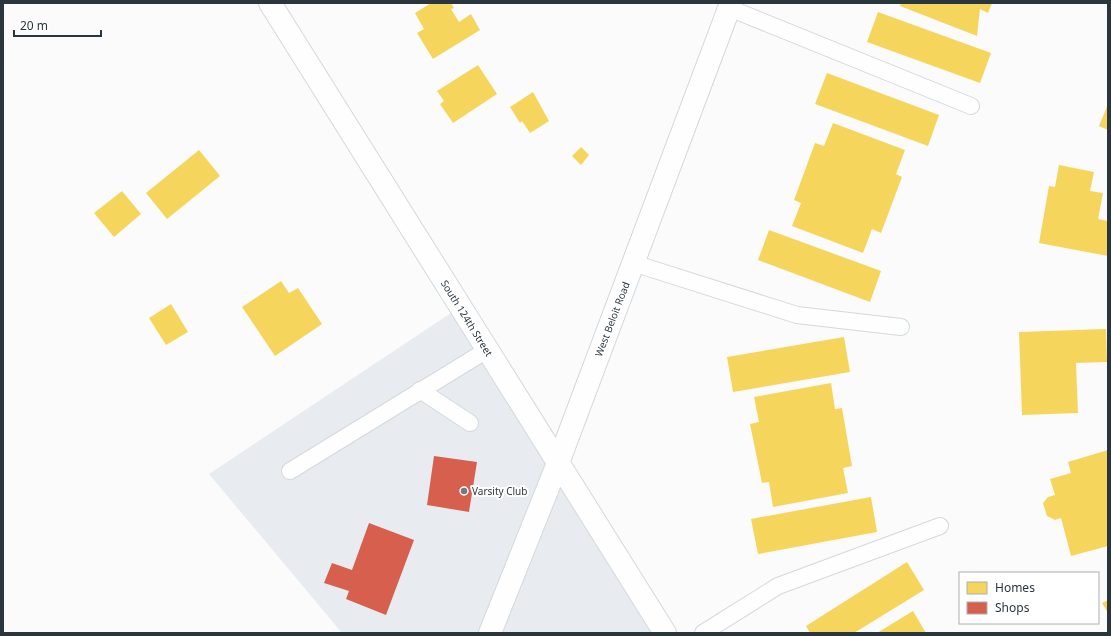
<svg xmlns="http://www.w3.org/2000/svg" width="1111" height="636" font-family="'Noto Sans',sans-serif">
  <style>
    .built { fill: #e8ecf0 }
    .homes { fill: #f6d55c }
    .shops { fill: #d6604d }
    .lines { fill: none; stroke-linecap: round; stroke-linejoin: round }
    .lane-casing { stroke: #d2d9dd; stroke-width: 18 }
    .secondary-casing { stroke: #d2d9dd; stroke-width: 24 }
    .lane { stroke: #fefefe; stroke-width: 16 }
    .secondary { stroke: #fefefe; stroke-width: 22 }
    .poi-dot { fill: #737b80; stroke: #fff; stroke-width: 1.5 }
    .labels { text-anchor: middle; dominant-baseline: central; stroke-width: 4; stroke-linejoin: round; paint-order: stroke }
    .street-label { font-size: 10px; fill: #2a363d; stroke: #fff }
    .poi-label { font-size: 10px; fill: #2a363d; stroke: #fff; text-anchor: start }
  </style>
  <rect width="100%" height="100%" fill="#fbfbfb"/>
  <!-- built -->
  <path class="built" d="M460 307 665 633H342L209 474Z"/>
  <!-- homes -->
  <path class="homes" d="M431 3H451L454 8 451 9 459 22 471 14 480 30 433 59 417 33 424 29 415 13Z
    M901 3H992L988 13 980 9 977 36 900 6Z
    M878 12 991 53 980 83 867 42Z
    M478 65 497 94 453 123 440 104 444 101 437 91Z
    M827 73 939 115 928 146 815 104Z
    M533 92 549 121 530 133 522 121 520 123 510 107Z
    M1108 104V130L1099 126Z
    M833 123 905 150 896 174 902 177 881 233 872 229 863 253 792 226 801 203 794 200 815 143 824 146Z
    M581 147 589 155 581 165 572 156Z
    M199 150 220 176 167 219 146 193Z
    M1059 165 1094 172 1090 191 1103 193 1098 219 1108 221V256L1039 243 1049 186 1055 187Z
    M122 191 141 214 114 237 94 213Z
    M769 230 881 271 870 302 758 260Z
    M281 281 289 293 298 288 322 324 275 356 242 307Z
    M171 304 188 332 166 345 149 318Z
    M1106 329 1107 362 1076 363 1078 413 1022 415 1019 332Z
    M844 337 850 372 733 392 727 357Z
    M831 383 835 409 842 408 852 466 843 468 848 493 773 507 769 482 762 483 750 424 759 422 754 397Z
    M1108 450V546L1071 556 1061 518 1055 520 1047 516 1043 503 1048 497 1055 495 1050 479 1071 473 1068 462Z
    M871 497 877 532 758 554 751 519Z
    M907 562 924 590 854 633H810L806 626Z
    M1108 600V613L1102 603Z
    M913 611 926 633H877Z"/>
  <!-- shops -->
  <path class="shops" d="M434 456 477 462 469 512 427 505Z
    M369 523 414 540 386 615 346 599 349 591 324 583 332 563 352 570Z"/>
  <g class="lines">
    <!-- lane casing -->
    <g class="lane-casing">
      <path id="lane" d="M729 8 971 106
        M633 263 797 315 901 327
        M420 390 470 423
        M290 471 487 350
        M703 633 778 586 940 526"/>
    </g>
    <!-- secondary casing -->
    <g class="secondary-casing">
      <path id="secondary" d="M270 3 665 633
        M490 633 558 463 731 3"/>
    </g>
    <!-- lane -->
    <use href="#lane" class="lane"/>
    <!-- secondary -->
    <use href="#secondary" class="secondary"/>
  </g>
  <!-- markers -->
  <circle class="poi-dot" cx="464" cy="491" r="4"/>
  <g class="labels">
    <!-- street labels -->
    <g class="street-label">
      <text transform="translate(467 318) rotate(58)">South 124th Street</text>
      <text transform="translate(612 319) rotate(-69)">West Beloit Road</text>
    </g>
    <!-- poi labels -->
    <g class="poi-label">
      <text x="472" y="491">Varsity Club</text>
    </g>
  </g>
  <!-- border -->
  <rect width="1111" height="636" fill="none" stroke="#2a363d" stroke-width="8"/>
  <!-- legend -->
  <rect x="959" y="572" width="140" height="52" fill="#ffffff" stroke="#aaafb1"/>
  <rect x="967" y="582" width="20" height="12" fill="#f6d55c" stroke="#aaafb1"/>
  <text x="995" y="592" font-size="12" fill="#2a363d">Homes</text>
  <rect x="967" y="602" width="20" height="12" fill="#d6604d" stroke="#aaafb1"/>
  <text x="995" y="612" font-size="12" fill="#2a363d">Shops</text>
  <!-- scale -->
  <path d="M14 30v6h87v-6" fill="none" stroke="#2a363d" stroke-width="2"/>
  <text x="20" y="30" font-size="12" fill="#2a363d" stroke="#ffffff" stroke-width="3" paint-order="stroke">20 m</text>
</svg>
